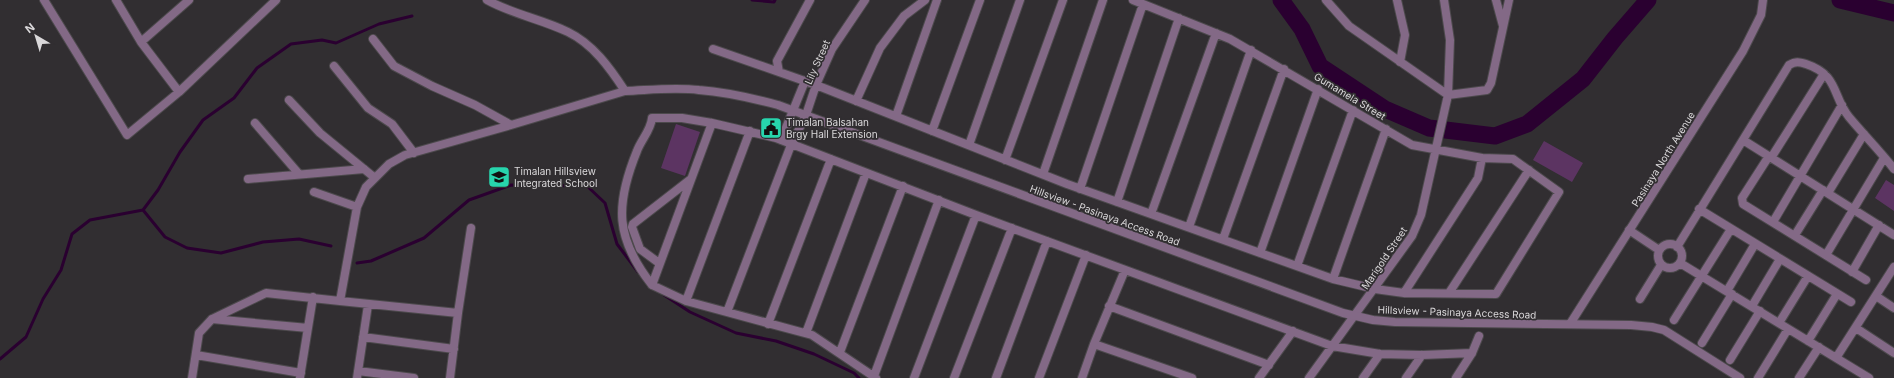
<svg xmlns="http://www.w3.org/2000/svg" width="1894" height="378" font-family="Inter,sans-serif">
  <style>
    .green { fill: #5c3462 }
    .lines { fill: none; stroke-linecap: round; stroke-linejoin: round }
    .stream { stroke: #2a0030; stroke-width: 3 }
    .river { stroke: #2a0030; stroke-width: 17 }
    .minor-casing { stroke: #4c494c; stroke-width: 10 }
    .tertiary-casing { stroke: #4c494c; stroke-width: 10 }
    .minor { stroke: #836986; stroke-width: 8 }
    .tertiary { stroke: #836986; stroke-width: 8 }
    .labels { text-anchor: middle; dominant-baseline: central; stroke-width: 3.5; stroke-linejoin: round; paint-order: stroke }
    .street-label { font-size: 10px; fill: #dad8da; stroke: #312e31 }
    .poi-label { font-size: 10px; fill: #dad8da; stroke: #312e31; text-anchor: start }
  </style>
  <rect width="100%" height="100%" fill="#312e31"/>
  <!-- green -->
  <path class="green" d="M676 124 700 132 685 176 661 168Z
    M1544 141 1583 163 1572 182 1533 160Z
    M1886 180 1894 185V211L1875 198Z"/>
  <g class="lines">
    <!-- stream -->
    <path class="stream" d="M752 0 774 2 775 0
      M143 210 165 237 187 248 221 253 263 242 299 239 331 246
      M357 263 371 261 424 238 469 200 511 185 587 186 605 203 617 244 638 272
      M664 295 690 312 736 333 776 341 814 354 854 373 859 378
      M0 359 26 337 43 299 61 270 72 234 90 220 143 210 158 190 180 152 203 120 234 98 257 68 291 44 322 40 336 43 379 24 412 16"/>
    <!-- river -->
    <path class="river" d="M1281 0 1302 29 1320 66 1385 109 1429 128 1495 136 1527 124 1583 79 1615 38 1648 0
      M1840 0 1894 13"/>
    <!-- minor casing -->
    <g class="minor-casing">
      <path id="minor" d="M44 0 127 135 179 92 276 0
        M116 0 141 42 179 92
        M810 0 777 61 779 72 816 85 1067 184 1333 279 1375 289 1404 293 1496 294 1559 192 1513 159 1482 158 1412 145 1230 39 1133 0
        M1326 0 1349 26 1448 95 1487 90 1491 83 1509 0
        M1397 0 1405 35 1400 62
        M1496 0 1503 26
        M373 39 394 66 432 86 475 105 511 125 625 91
        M141 42 189 0
        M713 49 779 72
        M334 66 368 108 392 124 414 153
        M289 100 320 133 375 178
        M856 101 880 48 904 16 925 0
        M896 116 937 0
        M255 123 299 174
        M712 123 652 285 686 301 812 335 876 378
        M932 131 980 0
        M781 140 805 81
        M1743 140 1894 235
        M969 145 1020 0
        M1769 156 1742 198 1743 204 1866 280
        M1771 158 1824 74
        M1005 160 1063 0
        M1043 174 1103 0
        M248 179 364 169
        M1080 189 1143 4
        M314 192 357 207
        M1828 193 1864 134
        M1117 202 1179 18
        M1699 209 1851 302
        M1151 214 1216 33
        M1773 222 1842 105
        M1189 227 1251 50
        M1629 230 1659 250
        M1795 235 1823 190
        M1223 239 1284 69
        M1658 256a12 12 0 1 1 24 0a12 12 0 1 1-24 0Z
        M1677 247 1789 65C1796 61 1799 62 1806 64 1839 75 1832 96 1849 117 1864 135 1880 151 1894 169
        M1260 253 1318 89
        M1826 255 1884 158
        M659 263 640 249 632 227 633 224 691 179
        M1680 263 1869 378
        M1297 266 1353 110
        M1852 272 1879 225
        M1333 279 1386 129
        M652 285C615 238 615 205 637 151 641 140 651 130 652 118H682L712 123 776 138 976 215 1332 346 1380 354 1422 355 1472 353
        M1727 291 1755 244
        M1404 293 1478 178 1482 158
        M1449 293 1529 170
        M1876 296 1894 308
        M1640 299 1661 265
        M340 301 458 313 450 378
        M686 301 750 131
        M1109 306 1269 365
        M1752 306 1780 259
        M727 312 791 145 806 115 816 85 832 49 865 0
        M458 313 471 228
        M212 319 308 328
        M1674 320 1731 229
        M1779 323 1808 276
        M768 324 831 159
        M1856 328 1894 353
        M806 333 866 173
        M363 337 454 349
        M1808 341 1837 294
        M1702 343 1732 294
        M1094 344 1192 378
        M840 352 903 186
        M196 355 301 373
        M1836 358 1894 267
        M1730 360 1760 311
        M358 371 414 378
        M874 376 939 200
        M300 377 313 297
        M192 378 199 333 212 319 266 293 340 301 357 207 366 187 389 164 405 155 511 125
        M357 378 368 305
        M914 378 976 215
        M954 378 1012 228
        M996 378 1047 241
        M1039 378 1086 255
        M1082 378 1094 344 1125 270
        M1259 378 1293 331
        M1309 378 1412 236 1421 215 1448 95 1450 40 1444 0
        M1363 378 1380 354
        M1406 378 1422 355
        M1456 378 1472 353 1479 336
        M1758 378 1788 329
        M1799 378 1819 347"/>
    </g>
    <!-- tertiary casing -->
    <g class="tertiary-casing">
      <path id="tertiary" d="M487 0C512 14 541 19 568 32 593 44 610 68 625 91 650 90 675 87 699 90 726 92 752 98 778 105L1343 313 1373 320 1395 322 1631 325 1652 327 1664 330 1740 378
        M1570 324 1743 51 1761 15 1763 0"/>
    </g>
    <!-- minor -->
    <use href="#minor" class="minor"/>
    <!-- tertiary -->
    <use href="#tertiary" class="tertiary"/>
  </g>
  <!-- icons -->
  <defs>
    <g id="civic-square" transform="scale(1.15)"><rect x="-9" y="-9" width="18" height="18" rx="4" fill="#27d5ad" stroke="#312e31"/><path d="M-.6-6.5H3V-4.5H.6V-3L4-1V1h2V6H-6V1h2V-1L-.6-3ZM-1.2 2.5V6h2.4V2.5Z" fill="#111"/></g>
    <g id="school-square" transform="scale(1.15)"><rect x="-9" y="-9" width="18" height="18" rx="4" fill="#27d5ad" stroke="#312e31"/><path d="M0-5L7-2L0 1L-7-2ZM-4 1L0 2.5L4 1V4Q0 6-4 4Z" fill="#111"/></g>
  </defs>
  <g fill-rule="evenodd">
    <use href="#civic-square" x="771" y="128"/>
    <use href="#school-square" x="499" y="177"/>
  </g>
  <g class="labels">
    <!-- street labels -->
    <g class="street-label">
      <text transform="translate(817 62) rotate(-66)">Lily Street</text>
      <text transform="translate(1350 96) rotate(31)">Gumamela Street</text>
      <text transform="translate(1663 159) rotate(-58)">Pasinaya North Avenue</text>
      <text transform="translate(1105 215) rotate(20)">Hillsview - Pasinaya Access Road</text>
      <text transform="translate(1384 258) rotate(-56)">Marigold Street</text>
      <text transform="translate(1457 312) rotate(2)">Hillsview - Pasinaya Access Road</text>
    </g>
    <!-- poi labels -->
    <g class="poi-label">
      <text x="786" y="122">Timalan Balsahan<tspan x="786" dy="12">Brgy Hall Extension</tspan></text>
      <text x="514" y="171">Timalan Hillsview<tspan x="514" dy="12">Integrated School</tspan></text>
    </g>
  </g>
  <!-- north arrow -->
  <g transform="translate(36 36) rotate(322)" stroke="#312e31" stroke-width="3" paint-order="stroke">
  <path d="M0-3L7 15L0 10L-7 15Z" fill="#dad8da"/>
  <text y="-6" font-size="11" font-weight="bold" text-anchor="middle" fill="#dad8da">N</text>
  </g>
</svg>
